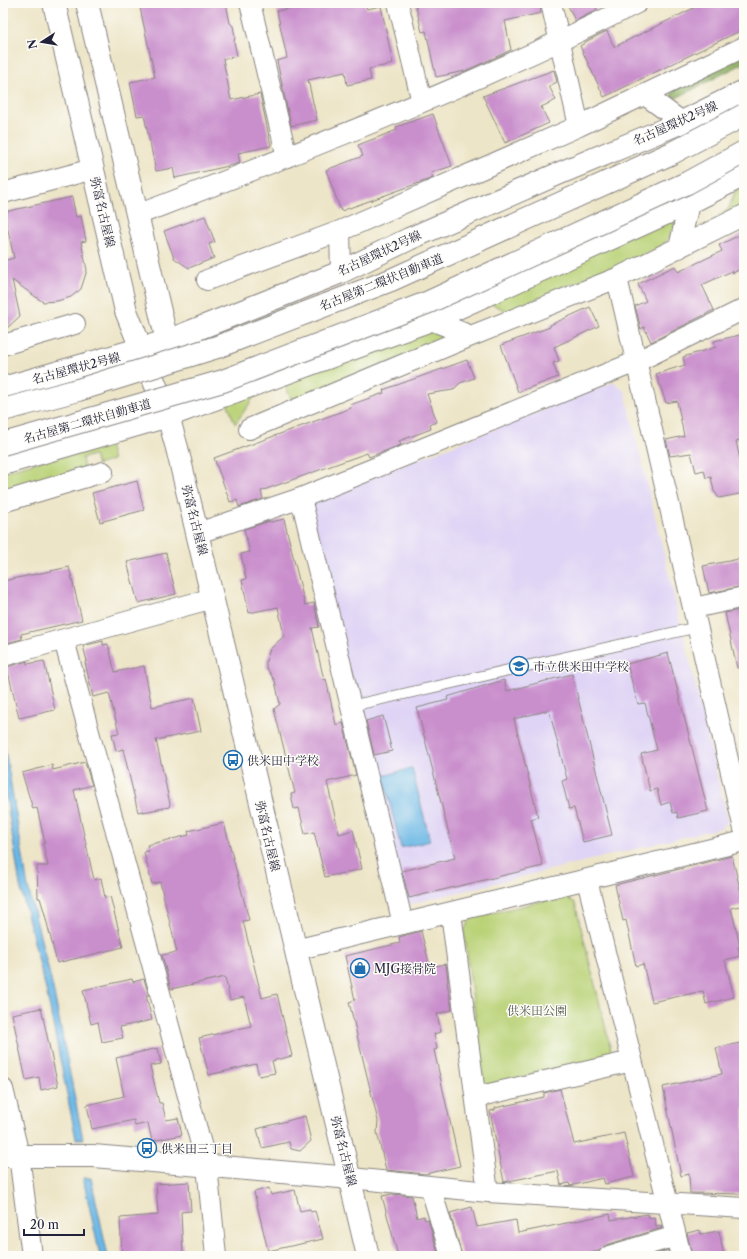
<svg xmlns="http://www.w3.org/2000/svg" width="747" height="1259" font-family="'Libre Caslon Text','Noto Serif JP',serif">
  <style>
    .built { fill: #dfd4f5 }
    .green { fill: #bad277; stroke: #6e7a59 }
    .forest { fill: #93b468; stroke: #5a6b52 }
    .water { fill: #6bb7e5; stroke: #466c90 }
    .building { fill: #c98ecc }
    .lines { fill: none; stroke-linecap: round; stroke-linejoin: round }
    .service-casing { stroke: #888481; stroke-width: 12 }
    .minor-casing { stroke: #888481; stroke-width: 22 }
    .tertiary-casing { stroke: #888481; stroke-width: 24 }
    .primary-casing { stroke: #888481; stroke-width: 24 }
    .trunk-casing { stroke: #888481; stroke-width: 24 }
    .service { stroke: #fff; stroke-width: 10 }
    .minor { stroke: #fff; stroke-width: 20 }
    .tertiary { stroke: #fff; stroke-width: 22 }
    .primary { stroke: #fff; stroke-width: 22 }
    .trunk { stroke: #fff; stroke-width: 22 }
    .motorway-bridge-casing { stroke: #888481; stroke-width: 24; stroke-linecap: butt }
    .motorway-bridge { stroke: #fff; stroke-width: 22 }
    .labels { text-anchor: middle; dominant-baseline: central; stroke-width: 3; stroke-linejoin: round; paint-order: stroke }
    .street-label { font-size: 12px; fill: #22223b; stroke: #fdfcf7 }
    .poi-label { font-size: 12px; fill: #22223b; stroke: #fdfcf7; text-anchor: start }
    .park-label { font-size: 12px; fill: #50574d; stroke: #fdfcf7 }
  </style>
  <rect width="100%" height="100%" fill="#fdfcf7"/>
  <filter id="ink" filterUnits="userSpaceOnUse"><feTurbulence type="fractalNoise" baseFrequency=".025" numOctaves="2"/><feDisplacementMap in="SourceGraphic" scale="8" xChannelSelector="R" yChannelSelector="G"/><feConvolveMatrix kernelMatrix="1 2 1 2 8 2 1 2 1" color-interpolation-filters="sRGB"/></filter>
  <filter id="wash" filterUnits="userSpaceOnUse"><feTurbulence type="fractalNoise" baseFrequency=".012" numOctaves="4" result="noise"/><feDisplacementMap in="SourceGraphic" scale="16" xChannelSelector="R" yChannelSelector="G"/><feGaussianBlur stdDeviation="0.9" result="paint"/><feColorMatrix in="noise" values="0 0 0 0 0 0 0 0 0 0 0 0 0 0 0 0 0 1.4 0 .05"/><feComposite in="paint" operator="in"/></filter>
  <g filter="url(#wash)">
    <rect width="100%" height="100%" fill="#ede5c7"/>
    <!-- built -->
    <path class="built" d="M614 382 625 392 728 821 721 828 410 904 403 901 310 511 315 500Z"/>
    <!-- green -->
    <path class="green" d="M744 185V210L717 217 728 210 736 189Z
      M674 215 675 229 665 243 648 253 507 311 485 301Z
      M432 328 450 338 292 401 284 383 255 396 235 424 227 402Z
      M108 441 113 460 97 465 94 455 82 458 84 469 3 493V472Z
      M564 896 575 903 612 1054 610 1061 484 1085 464 931 471 918Z"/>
    <!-- forest -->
    <path class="forest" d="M744 53V63L676 98 671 96 674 90Z"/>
    <!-- water -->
    <path class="water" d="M3 736 28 887 53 988 83 1139H76L46 990 20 886 3 777Z
      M412 768 430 841 401 848 383 776Z
      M83 1178H91L108 1256H100Z"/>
    <g id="blocks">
      <!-- building -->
      <path class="building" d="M139 3H226L230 23 233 26 235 37 234 42 237 56 223 59 231 100 260 94 271 146 238 153 240 163 233 165 175 178 173 168 156 171 144 115 137 116 130 82 155 77Z
        M317 3H365L367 9 381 6 393 64 369 69 371 80 347 85 345 72 308 80 317 120 291 126 277 61 287 58 277 11Z
        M415 3H540L541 13 505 21 511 50 465 71 436 77 426 31 422 32Z
        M567 3H594L597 10 575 21Z
        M704 3H744V29L604 97 580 46 585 43V42L607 31 614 47Z
        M554 70 557 82 549 86 556 100 541 107 549 123 505 143 483 96Z
        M433 114 452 166 431 173 433 178 341 211 326 170 363 156 358 145 397 130 396 127Z
        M72 197 76 217 81 216 86 241 81 242 87 270 81 289 71 297 57 301 43 302 12 280 20 316 3 332V261L14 258 4 212Z
        M205 216 215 242 209 244 214 258 189 268 174 258 164 231Z
        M744 233V267L733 273 732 271 702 285 714 310 651 342 644 327 641 329 635 306 646 301 638 284 675 266 678 272 722 251 719 245Z
        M590 307 599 326 554 347 559 361 553 363 558 377 518 392 501 345 550 327V325Z
        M744 334V439L736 441 744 478V493L719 498 714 491 711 477 706 478 704 470 696 472 691 453 670 456 666 440 684 436 677 401 666 403 656 374 685 365 683 357 716 347 714 341Z
        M467 360 474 378 460 383 453 390 427 394 437 422 430 424 431 429 399 441 401 445 398 446 369 457 367 453 261 491 263 499 239 507 237 500 230 502 214 458 351 408 350 405 384 393 383 390Z
        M137 481 144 510 100 522 92 493Z
        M284 519 305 605 314 603 319 627 312 628 324 680 326 679 336 725 343 723 356 775 327 782 339 834 353 830 362 869 325 877 314 832 305 834 299 808 294 809 291 794 295 793 274 709 280 704 275 681 266 667V661L270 649 284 636 278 607 249 613 242 580 246 579 241 554 250 552 244 529 270 521 271 522Z
        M166 553 176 594 138 603 127 562Z
        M739 559 744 586 709 593 703 566Z
        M69 567 82 620 21 634 22 639 3 644V581Z
        M744 609V667L737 668 725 613Z
        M103 641V645L108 644 115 672 144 666 152 707 194 698 201 731 156 740 170 804 169 807 143 812V811L138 812 123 749 116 751 112 734 119 733 109 693 93 697 85 662 87 661 83 646Z
        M668 653 708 811 678 818 677 812 673 813 670 802 661 805 657 789 650 791 641 754 657 750 645 703 638 704 627 664Z
        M27 661V664L44 661 55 710 19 718 7 667Z
        M572 674 612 835 583 842 574 808 569 809 562 781 567 779 549 710 514 719 538 817 531 819 543 866 409 898 402 871 455 858 417 708 448 700 447 697 504 680 507 691Z
        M383 716 392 751 374 755 366 721Z
        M85 762 92 785 74 790 94 880 101 878 105 898 110 896 123 947 57 963 44 911 40 898H38L37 866H48L43 844 45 843 37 808 33 809 22 773 52 765 53 770Z
        M224 823 249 920 243 921 262 998 277 994 292 1056 272 1061 275 1073 259 1076 256 1064 209 1075 199 1038 251 1026 244 997 230 1000 225 977 171 989 162 955 177 952 160 882 152 884 144 852 149 851 147 845 189 835 188 831Z
        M732 856 744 905 731 908 740 946 738 947 740 956 725 960 734 997 706 1004 703 991 652 1002 643 964 636 966 626 920 623 921 615 885Z
        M421 931 430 967 446 964 448 981 447 982 452 1010 437 1014 441 1032 434 1034 437 1049 434 1050 460 1166 425 1174 386 1170 377 1132 378 1121 349 1002 355 1000 345 956 400 943 399 937Z
        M132 979 133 982 144 979 149 995H146L152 1020 120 1027 123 1038 102 1042 98 1022 91 1024 83 990Z
        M41 1008 58 1086 41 1090 39 1077 26 1080 12 1014Z
        M740 1043 744 1059V1194L690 1193 689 1174 681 1176 663 1087 722 1074 716 1048Z
        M158 1048 161 1064 150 1066 159 1103H162L166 1120 178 1118 182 1135 152 1141 148 1123 135 1126 134 1120 92 1129 87 1105 124 1096 116 1058Z
        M560 1089 574 1144 624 1133 634 1177 605 1184 603 1178 570 1186 569 1183 561 1185 558 1171 504 1182 490 1111 495 1110V1108L544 1097V1093Z
        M305 1116 311 1141 300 1151 291 1149 289 1142 262 1148 257 1129Z
        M189 1182 191 1211 181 1212 183 1256H122L120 1218 158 1215 156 1184Z
        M269 1188 271 1195 295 1190 300 1211 310 1209 311 1212 315 1211 323 1239 268 1251 254 1192Z
        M392 1194 412 1196 417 1218 424 1216 425 1220 428 1219 439 1256H398L382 1196Z
        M472 1207 477 1227 516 1220 518 1233 610 1214 611 1220 648 1214 649 1218 654 1217 656 1226 661 1225 662 1228 606 1245 599 1251 585 1254V1256H462L450 1213Z
        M700 1230 701 1234 719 1231 724 1256H692L687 1233Z
        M668 1250 669 1256H649Z"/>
    </g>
  </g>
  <g filter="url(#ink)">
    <use href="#blocks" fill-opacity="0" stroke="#888481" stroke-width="1"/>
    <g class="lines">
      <!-- service casing -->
      <g class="service-casing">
        <path id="service" d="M351 706 698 627"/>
      </g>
      <!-- minor casing -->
      <g class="minor-casing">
        <path id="minor" d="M250 3 287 157
          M398 3 422 102
          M551 3 579 126 744 47
          M645 95 682 122
          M3 193 93 169
          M137 215C306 150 476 85 637 3
          M340 231 341 272
          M679 248 689 203
          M617 278 744 829
          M207 280 340 231 579 126
          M431 320 471 336
          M3 345 75 324
          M249 429 471 336 617 278 744 215
          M301 498 403 924
          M3 502 103 472
          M198 533 301 498 601 376 638 361 744 309
          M694 608 744 597
          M64 640 207 1166 216 1256
          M3 656 213 598
          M587 880 681 1256
          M451 913 488 1192
          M295 950 744 841
          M3 1089 19 1155 32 1256
          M476 1097 632 1061
          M351 1178 488 1192 744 1208
          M430 1186 451 1256
          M609 1256 676 1236"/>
      </g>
      <!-- tertiary casing -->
      <g class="tertiary-casing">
        <path id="tertiary" d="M3 1156H93L351 1178"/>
      </g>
      <!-- primary casing -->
      <g class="primary-casing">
        <path id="primary" d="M54 3 126 311 168 416 177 448 368 1256
          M87 3 167 341V359"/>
      </g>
      <!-- trunk casing -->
      <g class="trunk-casing">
        <path id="trunk" d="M3 388 167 341 341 272 409 239 560 173 682 122 744 91
          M3 464 168 416 431 320 689 203 744 175"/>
      </g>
      <!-- service -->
      <use href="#service" class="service"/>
      <!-- minor -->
      <use href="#minor" class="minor"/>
      <!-- tertiary -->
      <use href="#tertiary" class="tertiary"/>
      <!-- primary -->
      <use href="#primary" class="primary"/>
      <!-- trunk -->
      <use href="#trunk" class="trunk"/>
      <!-- motorway-bridge casing -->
      <g class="motorway-bridge-casing">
        <path id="motorway-bridge" d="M3 410 78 390 217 347 391 280 672 153 744 115
          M3 444 223 381 429 302 687 183 744 152"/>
      </g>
      <!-- motorway-bridge -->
      <use href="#motorway-bridge" class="motorway-bridge"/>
    </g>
  </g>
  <!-- icons -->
  <defs>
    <g id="school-ring" transform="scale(1)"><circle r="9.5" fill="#fdfcf7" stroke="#1f6fb2" stroke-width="1.5"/><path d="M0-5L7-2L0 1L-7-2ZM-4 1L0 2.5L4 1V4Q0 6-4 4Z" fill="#1f6fb2"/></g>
    <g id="bus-ring" transform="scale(1)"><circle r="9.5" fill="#fdfcf7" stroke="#1f6fb2" stroke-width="1.5"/><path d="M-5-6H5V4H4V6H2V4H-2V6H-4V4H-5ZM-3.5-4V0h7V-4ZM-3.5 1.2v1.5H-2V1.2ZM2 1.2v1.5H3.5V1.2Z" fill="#1f6fb2"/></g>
    <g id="shop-ring" transform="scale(1)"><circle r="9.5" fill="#fdfcf7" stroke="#1f6fb2" stroke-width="1.5"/><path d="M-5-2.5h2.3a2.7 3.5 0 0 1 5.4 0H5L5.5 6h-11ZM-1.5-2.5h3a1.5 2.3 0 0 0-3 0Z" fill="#1f6fb2"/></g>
  </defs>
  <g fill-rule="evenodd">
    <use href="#school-ring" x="519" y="666"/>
    <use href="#bus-ring" x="233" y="760"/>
    <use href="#shop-ring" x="360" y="968"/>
    <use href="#bus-ring" x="147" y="1148"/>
  </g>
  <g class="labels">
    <!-- street labels -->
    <g class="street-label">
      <text transform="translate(675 123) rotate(-24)">名古屋環状2号線</text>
      <text transform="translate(103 212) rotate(77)">弥富名古屋線</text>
      <text transform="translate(379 253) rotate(-25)">名古屋環状2号線</text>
      <text transform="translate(381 282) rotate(-22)">名古屋第二環状自動車道</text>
      <text transform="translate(76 368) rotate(-15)">名古屋環状2号線</text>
      <text transform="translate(87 421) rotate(-16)">名古屋第二環状自動車道</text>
      <text transform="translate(195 520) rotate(76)">弥富名古屋線</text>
      <text transform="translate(268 836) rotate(77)">弥富名古屋線</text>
      <text transform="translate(344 1151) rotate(76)">弥富名古屋線</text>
    </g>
    <!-- poi labels -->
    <g class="poi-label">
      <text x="533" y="666">市立供米田中学校</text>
      <text x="247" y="760">供米田中学校</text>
      <text x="374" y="968">MJG接骨院</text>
      <text x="161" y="1148">供米田三丁目</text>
    </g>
    <!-- park labels -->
    <g class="park-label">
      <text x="537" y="1010">供米田公園</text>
    </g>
  </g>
  <!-- margin -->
  <rect width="747" height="1259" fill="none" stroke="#fdfcf7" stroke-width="16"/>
  <!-- north arrow -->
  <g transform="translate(42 42) rotate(258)" stroke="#fdfcf7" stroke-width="3" paint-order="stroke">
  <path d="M0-3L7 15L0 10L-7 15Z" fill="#22223b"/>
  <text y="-6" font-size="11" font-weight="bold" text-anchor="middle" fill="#22223b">N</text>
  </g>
  <!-- scale -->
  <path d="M24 1229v6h60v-6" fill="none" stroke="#22223b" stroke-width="2"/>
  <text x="30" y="1229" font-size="12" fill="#22223b" stroke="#fdfcf7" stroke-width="3" paint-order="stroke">20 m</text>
</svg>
